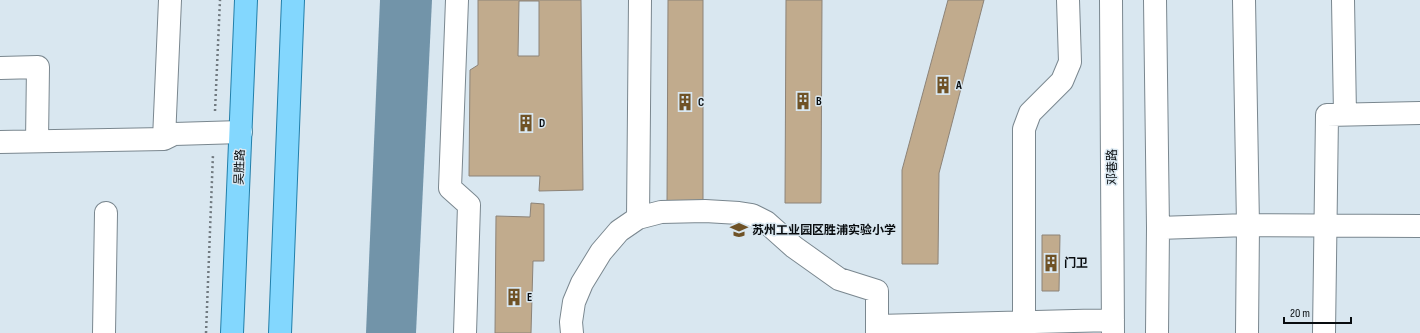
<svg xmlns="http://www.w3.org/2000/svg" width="1420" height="333" font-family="'Sofia Sans Condensed','Noto Sans SC',sans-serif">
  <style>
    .water { fill: #7294a9 }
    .building { fill: #c1ab8d; stroke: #8c8378; fill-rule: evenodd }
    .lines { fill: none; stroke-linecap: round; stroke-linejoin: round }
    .minor-casing { stroke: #7a878f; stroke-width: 24 }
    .major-casing { stroke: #227faa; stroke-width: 24 }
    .path { stroke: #717a80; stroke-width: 2.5; stroke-dasharray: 2 3; stroke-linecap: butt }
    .minor { stroke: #fff; stroke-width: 22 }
    .major { stroke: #83d7fe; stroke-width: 22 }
    .labels { text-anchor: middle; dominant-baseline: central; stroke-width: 3; stroke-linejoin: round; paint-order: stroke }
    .poi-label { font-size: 12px; font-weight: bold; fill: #080c0f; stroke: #d9e7f0; text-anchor: start }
    .street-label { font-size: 12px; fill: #080c0f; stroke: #d9e7f0 }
  </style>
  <rect width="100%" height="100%" fill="#d9e7f0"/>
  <!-- water -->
  <path class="water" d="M380 0H432L416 333H366Z"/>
  <!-- building -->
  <path class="building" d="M478 0H581L583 190 539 191 540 176H469L470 70 478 65ZM519 1H539V56H518Z
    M668 0H703V204H667Z
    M786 0H822L821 203H785Z
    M948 0H984L939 173 938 264H902V170Z
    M531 203 544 204V261H533L531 333H495L496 216 530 217Z
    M1042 235H1060L1059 291H1042Z"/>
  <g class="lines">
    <!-- minor casing -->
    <g class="minor-casing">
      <path id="minor" d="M457 0 450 188 469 205 465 333
        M1111 0 1113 333
        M1155 0 1158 228 1157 333
        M1244 0 1248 225 1247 333
        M1343 0 1345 114
        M0 68 38 67 37 141
        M164 139 170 0
        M0 142 164 139 174 134 241 132
        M638 218 640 0
        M1158 228 1248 225 1420 226
        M877 326 1113 320
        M104 333 106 213
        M572 333 571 322 574 302 582 283 601 252 619 231 638 218 661 212 705 211 739 213 752 215 766 222 794 247 839 279 877 291V333
        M1024 333V129L1030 113 1062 81 1070 62 1068 0
        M1324 333 1327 115 1420 113"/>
    </g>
    <!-- major casing -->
    <g class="major-casing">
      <path id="major" d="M232 333 246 0
        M280 333 293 0"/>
    </g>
    <!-- path -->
    <path class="path" d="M215 111 220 0
      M206 333 213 154"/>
    <!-- minor -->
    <use href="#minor" class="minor"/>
    <!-- major -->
    <use href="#major" class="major"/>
  </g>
  <!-- icons -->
  <defs>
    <g id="building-bare" transform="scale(1.38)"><path d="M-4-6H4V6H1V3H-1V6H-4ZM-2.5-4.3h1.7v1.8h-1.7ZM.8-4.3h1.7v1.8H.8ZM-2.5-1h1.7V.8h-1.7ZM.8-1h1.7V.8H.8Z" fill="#6f5226" stroke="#d9e7f0" stroke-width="2.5" paint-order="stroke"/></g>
    <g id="school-bare" transform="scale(1.38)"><path d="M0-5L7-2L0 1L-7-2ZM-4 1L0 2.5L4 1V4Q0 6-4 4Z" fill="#6f5226" stroke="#d9e7f0" stroke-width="2.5" paint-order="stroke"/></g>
  </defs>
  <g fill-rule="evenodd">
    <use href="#building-bare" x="943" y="85"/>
    <use href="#building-bare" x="803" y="101"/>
    <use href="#building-bare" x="685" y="102"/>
    <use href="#building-bare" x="526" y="123"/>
    <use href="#school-bare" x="739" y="230"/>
    <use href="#building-bare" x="1051" y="263"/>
    <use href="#building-bare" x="514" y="297"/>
  </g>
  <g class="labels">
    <!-- poi labels -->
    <g class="poi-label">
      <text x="956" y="85">A</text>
      <text x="816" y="101">B</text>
      <text x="698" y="102">C</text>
      <text x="539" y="123">D</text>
      <text x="752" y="230">苏州工业园区胜浦实验小学</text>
      <text x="1064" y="263">门卫</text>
      <text x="527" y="297">E</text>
    </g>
    <!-- street labels -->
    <g class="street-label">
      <text transform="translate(240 167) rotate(-88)">吴胜路</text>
      <text transform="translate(1112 167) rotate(-90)">邓巷路</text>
    </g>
  </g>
  <!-- scale -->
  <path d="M1284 317v6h67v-6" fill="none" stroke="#080c0f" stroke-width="2"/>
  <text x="1290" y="317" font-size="12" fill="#080c0f" stroke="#d9e7f0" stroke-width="3" paint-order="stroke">20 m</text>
</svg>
